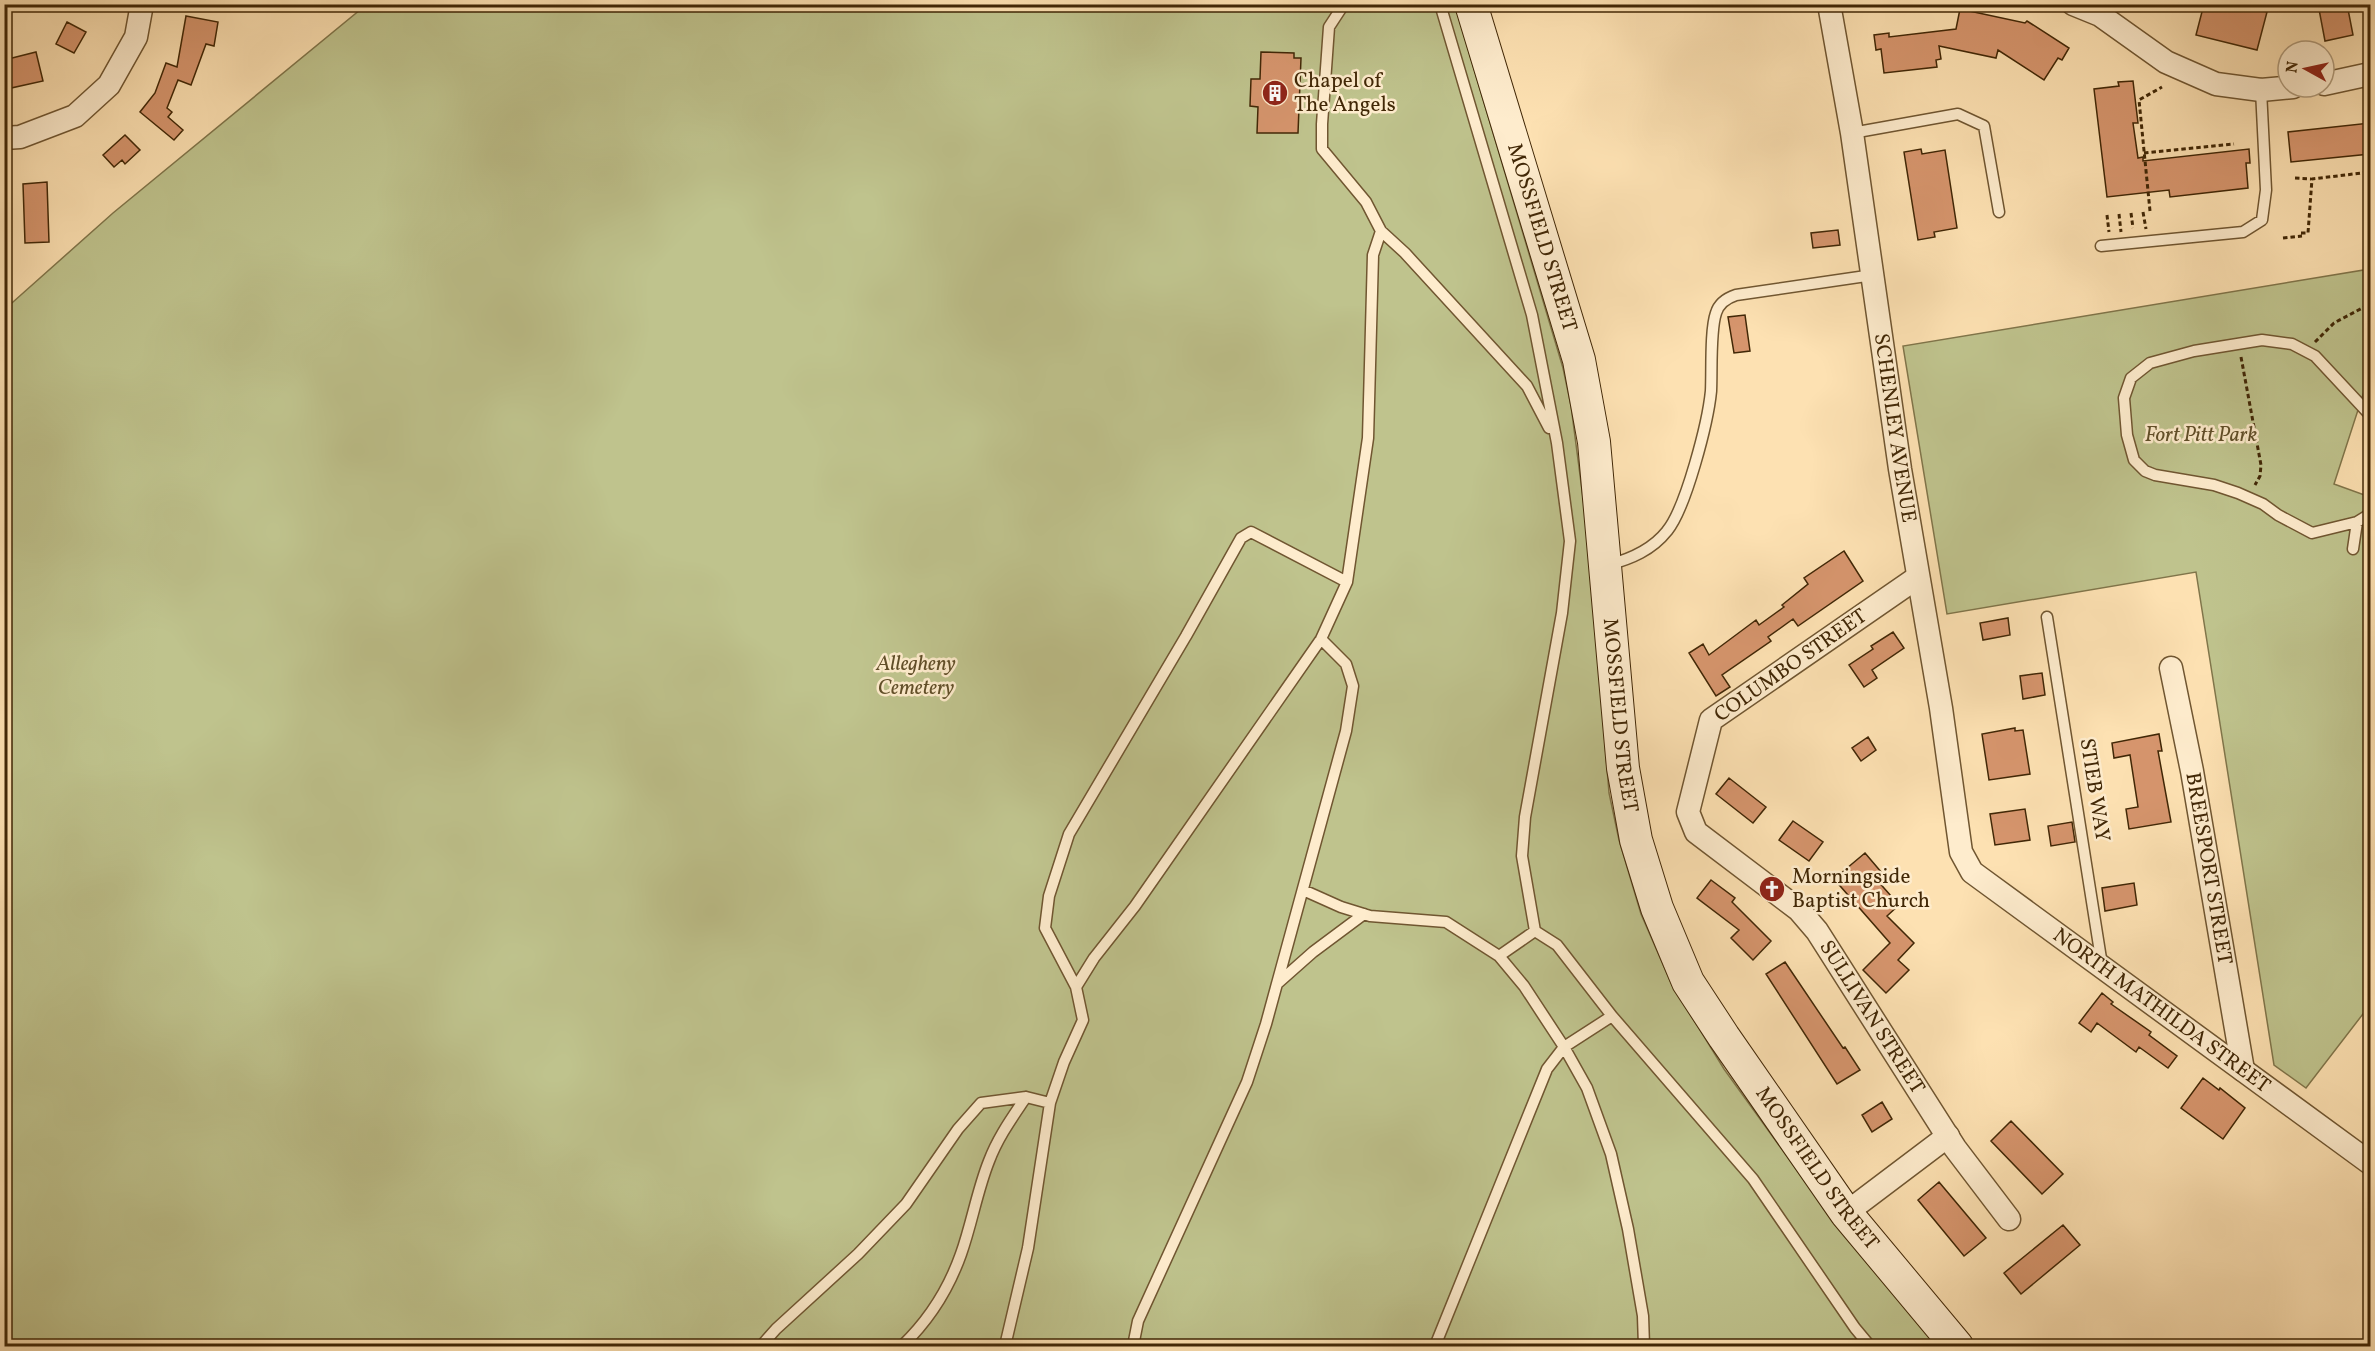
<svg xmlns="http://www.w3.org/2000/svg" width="2375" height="1351" font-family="Vollkorn,serif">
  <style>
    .green { fill: #bfc38d; stroke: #80754a; stroke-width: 1.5 }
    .building { fill: #d6956d; stroke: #412706; stroke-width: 1.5 }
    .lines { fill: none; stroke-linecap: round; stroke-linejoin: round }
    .lane-casing { stroke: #705631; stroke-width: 13 }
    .street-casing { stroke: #705631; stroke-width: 25 }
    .secondary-casing { stroke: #412706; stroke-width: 34 }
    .path { stroke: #412706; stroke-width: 3; stroke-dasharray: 4.5 3; stroke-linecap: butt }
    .lane { stroke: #feeccd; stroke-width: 10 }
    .street { stroke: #feeccd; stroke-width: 22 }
    .secondary { stroke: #feeccd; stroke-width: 32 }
    .labels { text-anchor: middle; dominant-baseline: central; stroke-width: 5; stroke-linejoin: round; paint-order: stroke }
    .poi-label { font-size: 21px; fill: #412706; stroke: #feeccd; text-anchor: start }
    .street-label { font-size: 21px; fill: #412706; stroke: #feeccd }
    .park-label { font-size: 21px; font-style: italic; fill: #604e28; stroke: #feeccd }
  </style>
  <rect width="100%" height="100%" fill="#fde1b2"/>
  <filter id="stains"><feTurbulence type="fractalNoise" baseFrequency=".00333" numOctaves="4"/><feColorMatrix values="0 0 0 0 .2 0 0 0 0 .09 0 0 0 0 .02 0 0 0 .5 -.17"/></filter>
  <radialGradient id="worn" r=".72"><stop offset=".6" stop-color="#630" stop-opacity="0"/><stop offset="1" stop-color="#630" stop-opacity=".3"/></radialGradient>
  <!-- green -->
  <path class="green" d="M366 5H1455L1563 368 1571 406 1589 544 1609 793 1619 840 1641 914 1671 983 1724 1069 1817 1198 1940 1346H5L4 310 113 213Z
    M2370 269V373L2334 484 2370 497V993H2369L2366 1010 2306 1088 2274 1065 2196 572 1947 614 1903 346Z"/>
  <!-- building -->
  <path class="building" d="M2204 4H2239L2267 12 2257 50 2196 35Z
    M2318 4H2347L2353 35 2325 41Z
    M1960 9 2025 23 2027 21 2069 48 2062 60 2058 58 2044 80 1998 50 1996 58 1939 46 1941 59 1936 60 1937 67 1884 73 1881 49 1876 50 1874 35 1889 33V37L1956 29Z
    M186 16 218 22 214 46 206 44 191 85 178 80 167 108 172 112 168 117 183 130 174 140 140 112 155 93 166 63 177 67Z
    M67 22 86 32 74 53 56 44Z
    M36 52 43 81 11 88 4 60Z
    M1261 52 1294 53V58H1301L1298 133H1257L1258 107 1250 106 1251 79H1260Z
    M2133 81 2138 123H2133L2138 158 2143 157V161L2249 149 2250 163H2246L2248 188 2170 197 2169 190 2107 197 2094 89 2119 86 2118 82Z
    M2370 123V154L2291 162 2288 132Z
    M125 135 140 150 125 164 122 160 114 167 103 155Z
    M1921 149 1922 154 1945 150 1957 228 1934 232 1935 237 1918 240 1904 152Z
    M47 182 49 242 25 243 23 184Z
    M1838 230 1840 245 1813 248 1811 233Z
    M1745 315 1750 351 1734 353 1728 317Z
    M1844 551 1863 581 1798 626 1793 619 1768 637 1771 641 1722 675 1730 687 1716 696 1689 653 1703 644 1709 655 1756 620 1759 625 1784 607 1782 605 1808 584 1804 578Z
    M2008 618 2010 635 1983 640 1980 623Z
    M1893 632 1904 648 1872 670 1877 678 1864 687 1849 665 1873 649 1871 646Z
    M2042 673 2045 695 2023 699 2020 676Z
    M2015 728V731L2023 730 2030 774 1989 780 1982 734Z
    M2159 734 2162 751H2158L2171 822 2129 829 2126 809 2138 807 2130 755 2114 758 2112 743Z
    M1868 737 1876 750 1861 761 1852 748Z
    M1729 778 1766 807 1753 823 1716 794Z
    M2025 809 2030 840 1995 845 1990 814Z
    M1793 821 1823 842 1809 861 1779 840Z
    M2072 822 2075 842 2051 846 2048 826Z
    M1865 853 1882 873 1876 879 1899 905 1887 916 1914 943 1898 960 1909 970 1886 993 1863 970 1890 943 1834 879Z
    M1711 880 1735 898 1732 902 1771 941 1753 960 1731 938 1739 930 1697 898Z
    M2134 883 2137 905 2105 911 2102 888Z
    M1785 962 1843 1048 1845 1047 1860 1070 1837 1084 1766 974Z
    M2102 993 2113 1002 2111 1004 2151 1032 2149 1035 2177 1056 2168 1068 2139 1047 2136 1052 2097 1023 2091 1032 2079 1023Z
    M2203 1078 2219 1090 2220 1088 2245 1108 2223 1139 2181 1108Z
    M1882 1102 1892 1119 1872 1132 1862 1115Z
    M2011 1121 2063 1174 2042 1194 1991 1141Z
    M1939 1182 1986 1238 1964 1256 1918 1200Z
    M2063 1225 2080 1245 2021 1294 2004 1273Z"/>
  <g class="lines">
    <!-- lane casing -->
    <g class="lane-casing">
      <path id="lane" d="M1852 133 1958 114 1984 126 1999 212
        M1381 231 1405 253 1527 386 1549 428
        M2101 246 2243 232 2262 220 2266 190 2261 90
        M2370 415 2315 356 2292 344 2262 340 2194 351 2150 363 2131 378 2124 398 2127 435 2134 460 2145 471 2155 475 2214 485 2238 493 2263 504 2278 515 2312 533 2357 522 2370 514
        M2370 482V500
        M2353 549 2357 522
        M1608 565C1631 559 1652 550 1667 531 1686 508 1708 422 1711 391 1712 371 1710 330 1716 313 1719 303 1727 298 1736 295L1873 275
        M2047 617 2102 965
        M1303 890 1341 907 1370 916 1446 922 1499 956 1524 986 1564 1047 1587 1088 1611 1154 1628 1229 1643 1316 1644 1346
        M1499 956 1535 931
        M1278 983 1313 952 1364 914
        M1076 987 1045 928 1049 896 1069 834 1186 636 1241 538 1251 532 1347 582
        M1612 1016 1753 1179 1855 1328 1870 1346
        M2370 1289V1302
        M761 1346 776 1329 858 1254 906 1204 958 1129 981 1103 1026 1097 1050 1103
        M902 1346C928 1321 949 1288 961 1254 972 1223 977 1191 989 1161 998 1137 1012 1118 1026 1097
        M1005 1346 1028 1248 1050 1103 1064 1062 1083 1020 1076 987 1094 958 1135 906 1321 639 1347 582 1368 438 1373 255 1381 231 1366 202 1322 149V124L1329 27 1344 4
        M1133 1346 1138 1321 1247 1082 1266 1024 1346 731 1353 686 1346 664 1321 639
        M1435 1346 1547 1069 1564 1047 1612 1016 1557 945 1535 931 1522 856 1525 817 1562 613 1570 541 1557 443 1532 315 1440 4"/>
    </g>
    <!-- street casing -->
    <g class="street-casing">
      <g id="street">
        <path id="s1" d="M1829 4 1852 133 1900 469 1941 708 1961 852 1972 872 2370 1163"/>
        <path d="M2073 4 2100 15 2166 62 2216 84 2261 90 2293 87"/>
        <path d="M2324 84 2370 74"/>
        <path d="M4 138 20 137 75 116 109 85 136 37 142 4"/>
        <path id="s2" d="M1918 577 1711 720 1688 812 1696 832 1799 910 1817 931 1955 1148 2009 1219"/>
        <path id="s3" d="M2171 668 2192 771 2243 1070"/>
        <path d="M1846 1213 1948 1136"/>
      </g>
    </g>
    <!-- secondary casing -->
    <g class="secondary-casing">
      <g id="secondary">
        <path id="s4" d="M1471 4 1579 360 1594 442 1623 768 1636 840 1657 908 1688 982 1724 1037 1846 1213 1957 1346"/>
      </g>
    </g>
    <!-- path -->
    <path class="path" d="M2363 4 2370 45
      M2144 153 2234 144
      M2295 178 2311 179
      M2150 211 2139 100 2162 87
      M2143 212 2146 229
      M2131 213 2133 228
      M2119 214 2121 232
      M2107 215 2109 232
      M2301 233H2308L2312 179 2370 172
      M2283 238 2302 236
      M2315 342 2334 323 2370 304
      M2241 357 2261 465 2260 476 2255 485"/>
    <!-- lane -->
    <use href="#lane" class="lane"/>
    <!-- street -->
    <use href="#street" class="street"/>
    <!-- secondary -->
    <use href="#secondary" class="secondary"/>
  </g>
  <!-- icons -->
  <defs>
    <g id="building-disc" transform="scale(1.35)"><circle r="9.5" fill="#8f2418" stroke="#feeccd"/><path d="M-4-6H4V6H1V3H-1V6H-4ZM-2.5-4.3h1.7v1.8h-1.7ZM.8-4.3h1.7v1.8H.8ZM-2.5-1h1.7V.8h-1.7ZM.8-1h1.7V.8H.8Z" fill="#fff"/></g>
    <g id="church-disc" transform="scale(1.35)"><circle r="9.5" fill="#8f2418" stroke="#feeccd"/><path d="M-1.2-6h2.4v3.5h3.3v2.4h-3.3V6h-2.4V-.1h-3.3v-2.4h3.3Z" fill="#fff"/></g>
  </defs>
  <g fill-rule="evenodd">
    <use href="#building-disc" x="1275" y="93"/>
    <use href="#church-disc" x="1772" y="889"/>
  </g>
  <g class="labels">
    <!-- poi labels -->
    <g class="poi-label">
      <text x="1294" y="81">Chapel of<tspan x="1294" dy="24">The Angels</tspan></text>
      <text x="1792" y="877">Morningside<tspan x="1792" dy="24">Baptist Church</tspan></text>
    </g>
    <!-- street labels -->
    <g class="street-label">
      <text stroke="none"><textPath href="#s4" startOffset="244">MOSSFIELD STREET</textPath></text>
      <text stroke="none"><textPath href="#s1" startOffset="429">SCHENLEY AVENUE</textPath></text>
      <text transform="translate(1791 666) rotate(-35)">COLUMBO STREET</text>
      <text stroke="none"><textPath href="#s4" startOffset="730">MOSSFIELD STREET</textPath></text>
      <text transform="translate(2094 790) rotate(81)">STIEB WAY</text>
      <text stroke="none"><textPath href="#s3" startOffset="204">BREESPORT STREET</textPath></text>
      <text stroke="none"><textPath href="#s1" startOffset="1116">NORTH MATHILDA STREET</textPath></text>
      <text stroke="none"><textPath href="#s2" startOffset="627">SULLIVAN STREET</textPath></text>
      <text stroke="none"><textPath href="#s4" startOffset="1234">MOSSFIELD STREET</textPath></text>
    </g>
    <!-- park labels -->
    <g class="park-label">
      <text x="2201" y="435">Fort Pitt Park</text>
      <text x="916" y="664">Allegheny<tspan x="916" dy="24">Cemetery</tspan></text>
    </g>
  </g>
  <!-- margin -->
  <rect width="2375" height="1351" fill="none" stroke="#fde1b2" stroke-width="24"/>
  <rect x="6" y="6" width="2363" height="1339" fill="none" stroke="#412706" stroke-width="3"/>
  <rect x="12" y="12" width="2351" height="1327" fill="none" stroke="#412706" stroke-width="1.5"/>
  <!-- north arrow -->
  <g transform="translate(2306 69) rotate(278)"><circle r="28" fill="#feeccd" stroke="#b29d7d" stroke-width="1.5"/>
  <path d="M0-4.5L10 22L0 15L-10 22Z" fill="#8f2418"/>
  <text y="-9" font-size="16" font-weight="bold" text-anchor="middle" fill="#412706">N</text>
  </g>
  <rect width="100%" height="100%" filter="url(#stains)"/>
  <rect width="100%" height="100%" fill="url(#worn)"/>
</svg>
